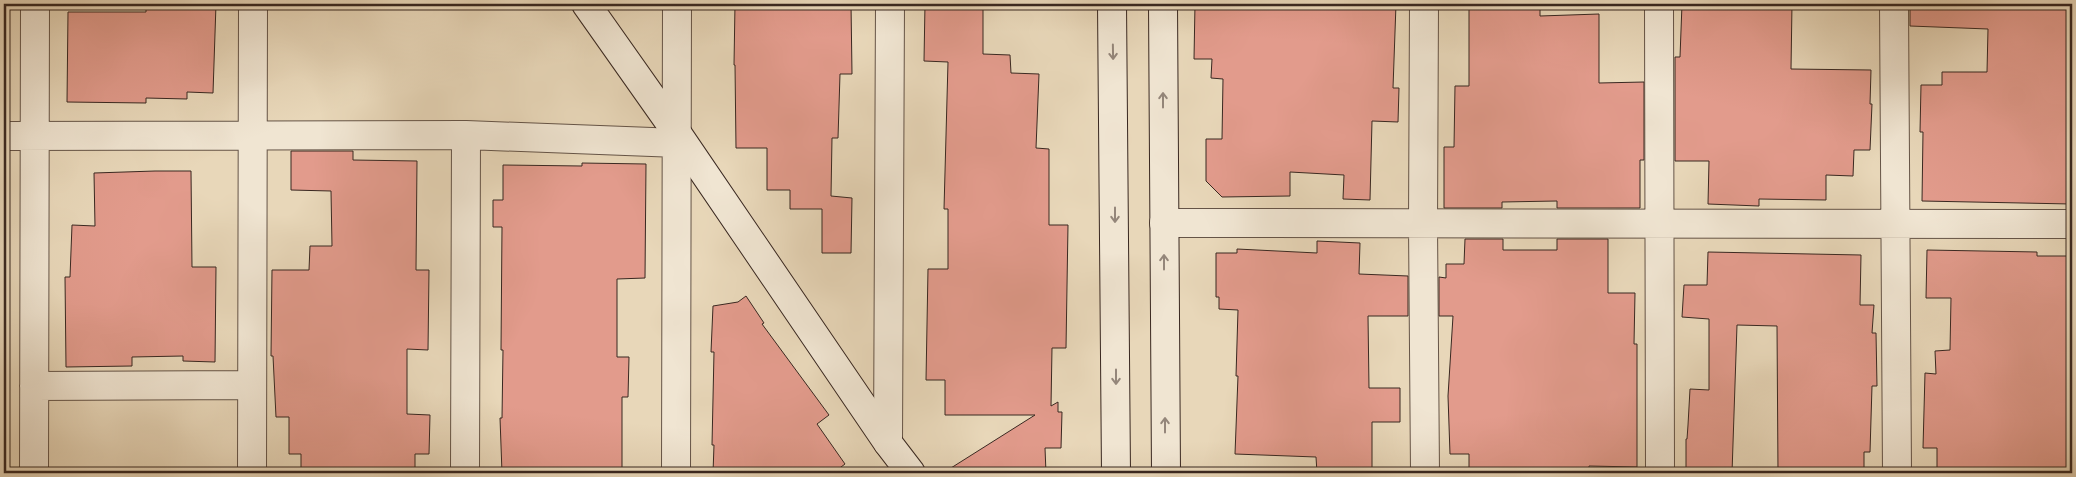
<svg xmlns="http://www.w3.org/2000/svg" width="2076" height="477" font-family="'IM FELL English',serif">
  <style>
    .building { fill: #e29b8c; stroke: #392821 }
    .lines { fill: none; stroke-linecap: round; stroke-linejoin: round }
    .street-casing { stroke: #655447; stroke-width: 30 }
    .secondary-casing { stroke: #392821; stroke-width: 30 }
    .street { stroke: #f0e5d2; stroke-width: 28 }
    .secondary { stroke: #f0e5d2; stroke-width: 28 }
    .oneway { stroke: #94867a }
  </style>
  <rect width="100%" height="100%" fill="#e8d7b9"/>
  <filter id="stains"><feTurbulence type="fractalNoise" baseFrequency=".004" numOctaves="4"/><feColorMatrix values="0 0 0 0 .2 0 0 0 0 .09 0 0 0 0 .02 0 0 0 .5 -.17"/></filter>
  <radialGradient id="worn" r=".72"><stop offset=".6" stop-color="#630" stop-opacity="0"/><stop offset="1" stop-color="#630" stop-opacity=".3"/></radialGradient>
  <!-- building -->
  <path class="building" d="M146 4H216L213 93 187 92V99L146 98V103L67 102 68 12H146Z
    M735 4H851L852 74H840L838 138H832L831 196 852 198 851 253H822V209H790V190H767V148H736L735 65H734Z
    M925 4H983V54L1010 55 1011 73 1039 74 1036 148 1049 149V225H1068L1066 348H1052L1051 406 1058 402V412H1062L1061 448H1045L1046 473H943L1035 415H945V380H926L928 269H948V209H944L948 62 924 61Z
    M1195 4H1396L1393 88H1399L1398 122 1372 121 1370 200 1343 199 1344 175 1290 172V196L1222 197 1206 181V139H1222L1223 79 1211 78 1212 59H1194Z
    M1469 4H1540V16L1599 14V83L1644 82V160H1640V208H1557V201L1502 202V208H1444V147H1454L1455 86H1469Z
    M1682 4H1792L1791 69 1871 70 1870 104H1872L1870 150H1854L1853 176 1826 175V200L1759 199V206L1708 204 1709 161H1675V57H1680Z
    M1910 4H2072L2071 204 1922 201 1923 132H1920L1921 85H1942V72H1987L1988 29 1910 26Z
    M291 151H353V160L417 161 416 270H429L428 350 407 349V414L430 415 429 454H415V473H301V454H289V417H276L273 356H271L272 270H309L310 246H332L331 191 291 190Z
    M582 163 646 164 645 278 617 279V357H629L628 397H622V473H502L500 418H502L503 350H501L502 227H493V200H503V165L582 166Z
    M155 171H191L192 267H216L215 362 183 361V356L132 357V366L66 367 65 277H70L72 225 95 226 94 173Z
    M1465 239H1503V250H1557V239H1608V293H1635L1634 344H1637V467L1589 466V473H1469V454H1450L1448 396 1453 316H1439V277L1446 278V264H1464Z
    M1317 241 1360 243 1359 274 1408 276V316H1368L1369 388H1400V422H1372V473H1317L1316 457 1235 454 1238 376H1236L1238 310 1219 309V297H1216V253H1237V249L1317 253Z
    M1927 250 2037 252V256H2072V473H1937V448H1923L1925 373 1936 374 1935 351 1950 350 1951 298H1926Z
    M1708 252 1861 255 1860 305H1874L1872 333H1876L1877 386H1872L1870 452H1864V473H1778L1777 326 1737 325 1732 473H1686V439H1687L1688 425 1690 389 1709 390V319L1682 317 1684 285H1707Z
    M746 296 764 323 762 324 829 415 817 424 845 464 833 473H713L714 445H712L714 352H711L713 306 738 302Z"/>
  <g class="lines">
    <!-- street casing -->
    <g class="street-casing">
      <path id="street" d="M1424 4 1423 225 1425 473
        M1659 4 1660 473
        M1894 4 1897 473
        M4 136 466 135 678 143
        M1164 223 2072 224
        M34 386 252 385
        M888 443 890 4
        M34 473 35 4
        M252 473 253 4
        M465 473 466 135
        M676 473 677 4"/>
    </g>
    <!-- secondary casing -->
    <g class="secondary-casing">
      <path id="secondary" d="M586 4 677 133 888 443 911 473
        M1112 4 1116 473
        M1163 4 1166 473"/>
    </g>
    <!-- street -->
    <use href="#street" class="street"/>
    <!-- secondary -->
    <use href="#secondary" class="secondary"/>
  </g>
  <!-- one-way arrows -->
  <defs><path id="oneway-shaft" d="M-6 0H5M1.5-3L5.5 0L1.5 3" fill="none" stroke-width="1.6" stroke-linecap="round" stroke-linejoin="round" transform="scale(1.25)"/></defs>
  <g class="oneway">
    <use href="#oneway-shaft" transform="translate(1113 52) rotate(89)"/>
    <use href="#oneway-shaft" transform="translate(1163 100) rotate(-90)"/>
    <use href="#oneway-shaft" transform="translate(1115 215) rotate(90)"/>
    <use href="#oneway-shaft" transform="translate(1164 262) rotate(-90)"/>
    <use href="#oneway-shaft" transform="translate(1116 377) rotate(90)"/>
    <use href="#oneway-shaft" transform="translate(1165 425) rotate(-90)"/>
  </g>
  <!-- margin -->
  <rect width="2076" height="477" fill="none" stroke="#e8d7b9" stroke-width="20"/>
  <rect x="5" y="5" width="2066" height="467" fill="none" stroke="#392821" stroke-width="2.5"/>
  <rect x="10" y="10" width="2056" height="457" fill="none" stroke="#392821"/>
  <rect width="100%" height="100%" filter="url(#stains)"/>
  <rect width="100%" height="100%" fill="url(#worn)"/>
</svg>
